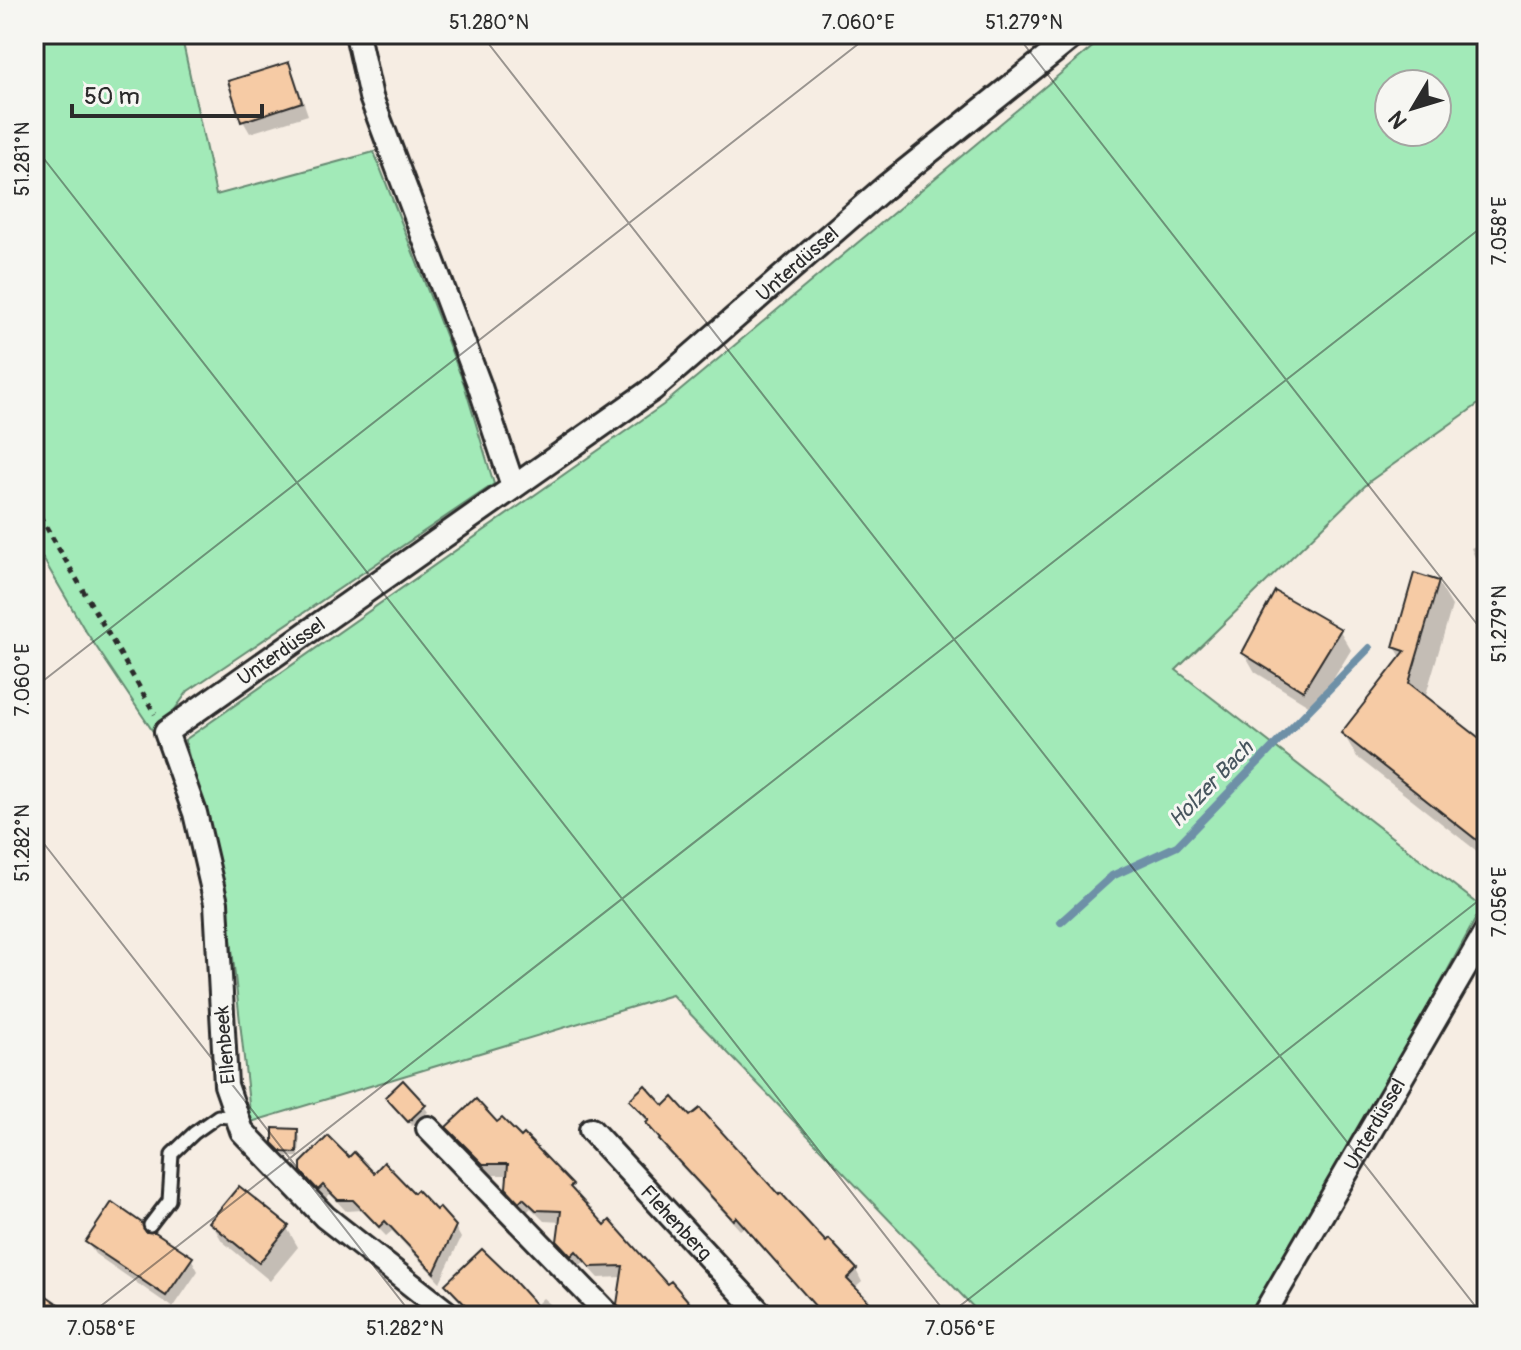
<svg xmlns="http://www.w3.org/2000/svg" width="1521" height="1350" font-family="Pangolin,sans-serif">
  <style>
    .green { fill: #a2eab8; stroke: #668a72; stroke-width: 2; fill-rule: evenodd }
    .shadow { fill: #0003 }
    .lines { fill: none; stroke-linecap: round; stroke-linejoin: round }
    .stream { stroke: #6e90a7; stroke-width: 8 }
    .building { fill: #f6cba5; stroke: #2b2b2b; stroke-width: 2 }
    .lane-casing { stroke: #2b2b2b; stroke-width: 17 }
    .street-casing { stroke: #2b2b2b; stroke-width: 28 }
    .path { stroke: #2b2b2b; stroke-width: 5; stroke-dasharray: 6 6; stroke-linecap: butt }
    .lane { stroke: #f6f6f2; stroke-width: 11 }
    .street { stroke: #f6f6f2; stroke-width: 22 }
    .ticks { fill: none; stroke: #2b2b2b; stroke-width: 2; stroke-opacity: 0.45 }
    .labels { text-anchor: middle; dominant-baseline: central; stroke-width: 6; stroke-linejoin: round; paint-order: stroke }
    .street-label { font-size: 20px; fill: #2b2b2b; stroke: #f6f6f2 }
    .water-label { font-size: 22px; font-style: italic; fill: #47555e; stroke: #f6f6f2 }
    .neatline { fill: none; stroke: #2b2b2b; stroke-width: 3 }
    .ticks-label { font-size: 20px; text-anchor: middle; fill: #2b2b2b }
  </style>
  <rect width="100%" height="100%" fill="#f6ede3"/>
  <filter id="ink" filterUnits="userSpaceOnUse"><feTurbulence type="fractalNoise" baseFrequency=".0125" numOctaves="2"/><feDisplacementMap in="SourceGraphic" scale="16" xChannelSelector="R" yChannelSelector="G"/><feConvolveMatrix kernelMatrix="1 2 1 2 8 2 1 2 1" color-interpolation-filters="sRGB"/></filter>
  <g filter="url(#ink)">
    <!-- green -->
    <path class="green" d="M34 34H181L216 195 374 152 464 384 494 484 188 691 156 736 83 627 34 543Z
      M1108 34H1487V398L1370 481 1176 670 1482 907 1260 1316H982L672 995 251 1122 229 921 185 740 663 405ZM1389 84H1437V132H1389Z"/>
    <!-- shadow -->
    <path class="shadow" d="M288 64 295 77 308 115 250 133 243 121Z
      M1487 541V586L1471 548Z
      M1438 582 1452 606 1425 698 1487 747V859L1357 757 1343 733 1402 659 1395 647Z
      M1340 631 1351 650 1315 709 1255 672 1244 653Z
      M387 1098 424 1106 428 1112 412 1126Z
      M632 1100 664 1109 856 1270 862 1282 854 1289 880 1316H825L744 1227 740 1230 668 1152Z
      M497 1125 521 1140 524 1137 571 1186 577 1198 667 1287 687 1303 694 1314 625 1316 623 1277 599 1278 584 1262 579 1266 559 1240 562 1222 544 1221 531 1208 527 1212 509 1188V1175H491L455 1138 449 1127Z
      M296 1131 300 1137 299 1157H287L275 1142Z
      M349 1160 414 1196 455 1227 461 1238 440 1282 392 1231 386 1236 361 1210 346 1211 330 1194 325 1199 310 1183 303 1171Z
      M211 1222 287 1228 298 1247 270 1281 222 1241Z
      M146 1234 191 1258 198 1271 173 1308 95 1254 87 1242Z
      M34 1268 43 1280 35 1291 61 1309 63 1306 77 1316H34Z
      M448 1285 535 1306 543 1298 564 1316H474L454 1295Z"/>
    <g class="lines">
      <!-- stream -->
      <path class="stream" d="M1061 922 1112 876 1177 846 1369 648"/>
    </g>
    <!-- building -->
    <path class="building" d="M289 62 302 102 241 122 228 81Z
      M1414 573 1439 581 1409 683 1487 744V829L1478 841 1341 733 1405 651 1393 647Z
      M1275 591 1341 629 1303 691 1242 653Z
      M403 1080 426 1105 408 1122 385 1097Z
      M645 1085 664 1106 673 1097 690 1116 700 1108 779 1195 781 1193 826 1242 829 1239 857 1269 847 1279 883 1316H824L736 1217 733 1220 659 1140 660 1139 646 1123 649 1120 629 1100Z
      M476 1099 497 1122 502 1118 521 1137 524 1134 573 1185 570 1187 605 1225 610 1220 667 1284 671 1281 689 1302 673 1316H624L617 1304 623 1266 590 1267 576 1251 571 1256 557 1241 561 1211 536 1210 523 1198 519 1202 506 1188 508 1164H483L446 1127Z
      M273 1128 298 1129 297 1153 282 1152 273 1143Z
      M328 1136 349 1157 354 1152 374 1173 384 1162 414 1193 417 1190 436 1210 439 1207 456 1226 434 1273 385 1221 379 1227 353 1200H338L323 1185 318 1190 301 1172V1163Z
      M239 1186 289 1226 259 1263 209 1222Z
      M112 1202 142 1223 146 1232H155L193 1257 166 1296 85 1242Z
      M482 1249 510 1276 546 1316H476L445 1284Z
      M34 1287 75 1316H34Z"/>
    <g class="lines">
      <!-- lane casing -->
      <g class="lane-casing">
        <path id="lane" d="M150 1225 169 1200 172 1154 194 1133 218 1116 238 1118"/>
      </g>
      <!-- street casing -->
      <g class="street-casing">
        <g id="street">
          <path d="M357 34 371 97 479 384 513 486"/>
          <path d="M428 1128 610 1316"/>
          <path id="s1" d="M591 1130 763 1316"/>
          <path id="s2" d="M451 1316 325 1217 242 1131 226 1085 216 903 195 813 166 732 653 389 884 188 1076 34"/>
          <path id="s3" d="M1263 1316 1487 930"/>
        </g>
      </g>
      <!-- path -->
      <path class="path" d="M34 506 155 714"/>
      <!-- lane -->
      <use href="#lane" class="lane"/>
      <!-- street -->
      <use href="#street" class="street"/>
    </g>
  </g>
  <!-- ticks -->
  <path class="ticks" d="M481 34 1483 1316M1016 34 1487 637M34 146 948 1316M34 688 871 34M34 831 413 1316M88 1316 1487 223M947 1316 1487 894"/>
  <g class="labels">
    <!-- street labels -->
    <g class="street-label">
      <text stroke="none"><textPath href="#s2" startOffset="1476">Unterdüssel</textPath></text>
      <text stroke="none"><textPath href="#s2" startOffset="830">Unterdüssel</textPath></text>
      <text transform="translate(225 1045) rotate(-95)">Ellenbeek</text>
      <text stroke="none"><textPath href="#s3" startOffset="222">Unterdüssel</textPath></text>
      <text stroke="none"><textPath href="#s1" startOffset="126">Flehenberg</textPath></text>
    </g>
    <!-- water labels -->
    <g class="water-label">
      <text transform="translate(1211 784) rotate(-46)">Holzer Bach</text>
    </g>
  </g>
  <!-- margin -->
  <rect width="1521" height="1350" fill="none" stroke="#f6f6f2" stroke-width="88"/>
  <!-- north arrow -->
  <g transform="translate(1413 108) rotate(232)"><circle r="38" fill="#f6f6f2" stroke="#a5a5a2" stroke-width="2"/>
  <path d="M0-6L14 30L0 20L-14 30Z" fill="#2b2b2b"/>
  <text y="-12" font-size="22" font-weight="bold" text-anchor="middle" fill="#2b2b2b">N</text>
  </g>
  <!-- scale -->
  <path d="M72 104v12h190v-12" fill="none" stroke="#2b2b2b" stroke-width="4"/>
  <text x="84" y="104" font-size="24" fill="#2b2b2b" stroke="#f6f6f2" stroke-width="6" paint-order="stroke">50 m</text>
  <rect x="44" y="44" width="1433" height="1262" class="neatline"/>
  <g class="ticks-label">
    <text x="489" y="29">51.280°N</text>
    <text x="858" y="29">7.060°E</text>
    <text x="1024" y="29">51.279°N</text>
    <text transform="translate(22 159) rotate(-90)" y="7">51.281°N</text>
    <text transform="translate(1499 231) rotate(-90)" y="7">7.058°E</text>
    <text transform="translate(1499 624) rotate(-90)" y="7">51.279°N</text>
    <text transform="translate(22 680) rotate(-90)" y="7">7.060°E</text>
    <text transform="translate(22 843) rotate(-90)" y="7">51.282°N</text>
    <text transform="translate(1499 902) rotate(-90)" y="7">7.056°E</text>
    <text x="101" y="1335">7.058°E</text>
    <text x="405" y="1335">51.282°N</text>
    <text x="960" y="1335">7.056°E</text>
  </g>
</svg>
